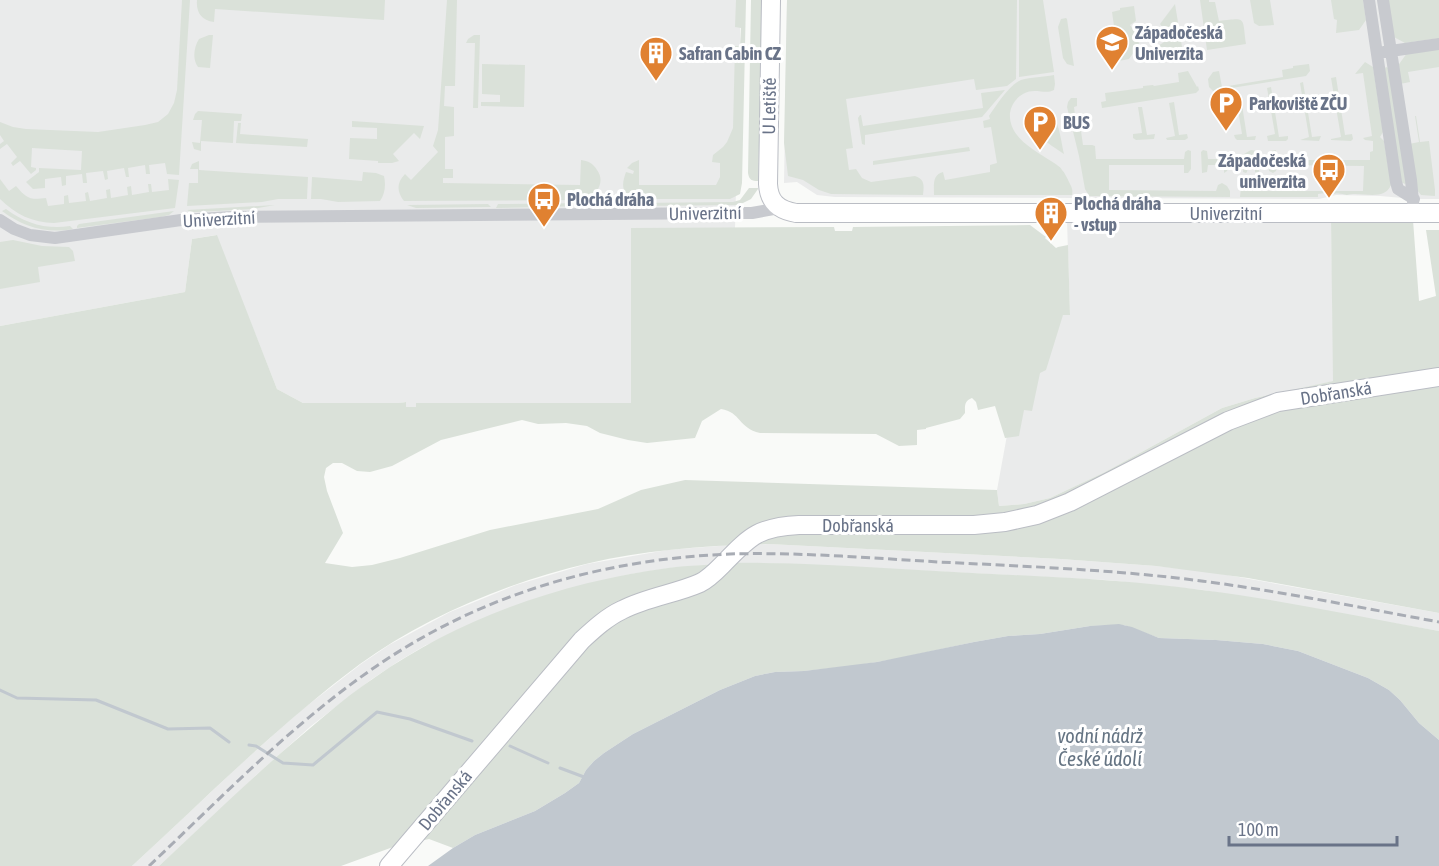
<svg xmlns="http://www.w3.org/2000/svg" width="1439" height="866" font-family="'Asap Condensed',sans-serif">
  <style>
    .built { fill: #eaebeb }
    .green { fill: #dae1d9 }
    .water { fill: #c1c8cf }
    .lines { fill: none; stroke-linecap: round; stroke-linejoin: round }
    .stream { stroke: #c1c8cf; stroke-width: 3 }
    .secondary-casing { stroke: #babdc4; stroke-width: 20 }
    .street { stroke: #c8cacf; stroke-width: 12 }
    .secondary { stroke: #fff; stroke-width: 18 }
    .rail { stroke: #a8acb4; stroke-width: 3; stroke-dasharray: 9 4.5; stroke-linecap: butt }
    .labels { text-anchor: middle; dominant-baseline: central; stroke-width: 6; stroke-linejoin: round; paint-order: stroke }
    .poi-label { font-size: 18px; font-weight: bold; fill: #697388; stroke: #fff; text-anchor: start }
    .street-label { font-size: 18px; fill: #697388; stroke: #fff }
    .water-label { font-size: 20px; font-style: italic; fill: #657483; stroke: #fff }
  </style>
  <rect width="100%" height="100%" fill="#f9faf8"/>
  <!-- built -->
  <path class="built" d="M0 0H741L735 228H631V403H416V407H406L405 402 400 403H303L277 389 216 235 192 239 185 292 0 326Z
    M787 0H1439V199H1414L1380 196 1336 195 1319 199 835 197 817 195 797 182 784 183Z
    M1067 220H1331L1334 381 1255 398 1222 408 1105 472 1050 498 1024 504 999 506 997 490 1018 375 1063 315H1070Z
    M769 544 1061 559 1156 566 1205 571 1439 613V631L1203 590 1106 580 769 563H732L670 568 625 575 426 645 399 661 372 679 311 726 253 778 220 810 159 866H132L241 764 299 712 361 664 389 645 450 612 516 585 587 564 667 550 731 545Z"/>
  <!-- green -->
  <path class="green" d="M182 0H190L179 175 167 174 165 163 149 165 150 174H146L145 165 128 168 129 177H126L124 168 107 171 108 179 105 180 103 171 86 173 87 183H83L82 174 66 176V185L62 186 61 177 45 179V188L33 189 26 182 39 172V168L81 170 82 151 32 148 31 167 36 168V170L31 174 20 161 13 166 11 163 17 157 7 144 0 149V144L4 141 0 135V122L13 127 26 129 98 132 145 125 158 122 168 114 174 103 177 90Z
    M197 0H385L384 20 215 9 214 22C201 20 196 12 197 0Z
    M447 0H457L455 86H445L444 106 454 107V136L445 137V169H453V178H443V183L580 185 581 160C588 161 593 163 597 170 605 181 598 191 590 200L404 201C397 192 396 183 405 174L411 180 438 152 433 146 438 130Z
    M736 0H746L742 183 740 194 730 199H631C621 191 622 183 626 172L633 174 634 171 627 168 632 163 639 160V185H716L720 177V163L712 162 713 155 723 147 727 142 733 128 735 46H740L741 28 735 27Z
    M751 0H763L758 181C752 181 749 180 748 173Z
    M787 0H1017L1016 79 1007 86 976 90 974 79 846 99 853 148 846 149 849 170 856 169 862 178 871 182 915 176C925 179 924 186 923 195L831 194 819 190 803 180 788 176 784 143Z
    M1019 0H1043L1054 72 1019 77Z
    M1200 0H1209V2H1215L1219 21C1247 18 1242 16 1246 44L1207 50Z
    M1250 0H1270L1274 25 1259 26 1254 23Z
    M1331 0H1363L1366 20 1359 30 1336 33 1337 20 1334 19Z
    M1387 0H1439V38L1405 43 1392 36Z
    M1175 4 1183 53 1175 55V58L1154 61V56L1147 57 1145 48 1149 52 1170 38 1160 24Z
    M1134 6 1136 21 1130 25 1138 37 1139 45 1129 59 1119 61 1112 12 1120 10V8Z
    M1066 18 1067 19 1074 66 1067 64 1063 58 1058 27 1061 19Z
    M209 35H213L210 68 198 67C192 59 194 47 199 39Z
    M474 35H480L478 108H473L475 43H466L468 39Z
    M1439 48V67L1408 72 1410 82 1400 84 1397 67 1407 53Z
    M1365 62 1373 67 1383 132 1380 137 1384 141 1391 185C1384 202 1361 191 1347 195 1341 193 1335 193 1330 195L1325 193 1318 194V197H1240L1241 187 1248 183 1251 184 1254 191H1363L1364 166 1277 165 1276 171 1273 173 1269 171 1270 154 1271 151 1276 150 1277 160H1370V152L1373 151V141L1365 140 1363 138 1372 136 1363 73 1355 74Z
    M482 64 525 65 524 107 481 106V102H500V95L482 94Z
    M1309 64 1310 71 1306 76 1213 91 1209 87 1208 79 1213 72 1219 71 1222 87 1283 77 1282 70 1293 68V66Z
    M1386 67 1389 68 1406 183 1405 184 1401 182 1384 69Z
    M1188 71 1197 87 1198 86 1199 90 1196 93 1102 108 1101 102 1106 101 1105 93 1143 88V86L1153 85 1154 86 1179 82 1178 73Z
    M1054 75 1055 84 1054 90C1045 95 1035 87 1023 94 1016 98 1011 105 1010 113 1008 137 1034 150 1051 161 1055 164 1060 166 1062 170 1065 173 1067 178 1069 182 1072 188 1073 189 1072 195H934C934 185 932 175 943 172L945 180 990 172V165L997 163 991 127 984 128 983 121 990 119 989 116C996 106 1009 85 1021 80 1031 77 1043 77 1054 75Z
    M1336 77 1345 135 1352 134 1353 139 1351 141 1331 140V139L1341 137 1331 78Z
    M1303 82 1312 137 1321 136 1319 141 1300 140 1309 137 1300 83Z
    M1271 87 1279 137 1288 136V139L1286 141H1268L1267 136 1275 134 1267 88Z
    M1005 90 982 117 865 135V145L862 144 858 118 860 115H861L863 126 983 108 981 93Z
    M1235 92H1240L1247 137 1256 136 1255 140H1237L1235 138 1234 135 1242 134Z
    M1071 98H1077V106L1074 107 1075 115 1087 113V115L1079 117 1083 145H1092L1095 146 1096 159H1184L1185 152 1188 150 1191 151V169L1188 173H1184V165H1109V190L1216 191 1218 185 1222 183 1227 186 1230 191V197L1089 196 1085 189 1079 156 1067 107 1068 102Z
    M1174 102 1179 135 1187 134 1188 138 1185 140H1167L1166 138 1175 136 1169 103Z
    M1038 105C1059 110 1060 136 1064 154 1053 146 1001 116 1038 105Z
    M1138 107H1142L1147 135 1155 134 1154 139 1136 140 1133 138V134L1142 133Z
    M198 111 242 114 241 121H234L233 143 201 141V151L194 149 192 142 200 143 202 120H193L195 114Z
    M1415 116H1416L1420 142 1429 141 1435 190V196L1421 195 1417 190 1409 144 1419 142Z
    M352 121 424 126 420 139 414 133 393 154 399 161 392 163H378V161L349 159 350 138 377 139V128L352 127Z
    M238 123H241L240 134 308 139 307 147 236 143Z
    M969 147 970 151 873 165V161Z
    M1203 150 1207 151 1208 159H1218V153L1220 151 1226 153C1231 159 1230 165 1227 171L1224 173V165H1208L1207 172 1202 173 1201 152Z
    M1251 150 1257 151 1260 155 1259 171 1258 173 1255 172V165H1248L1247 172 1246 173 1243 172 1244 154Z
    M199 161V170L308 177 307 199H278L262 202 187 206 189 183H198V169H190L192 164Z
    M363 172 376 173 384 176C386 185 385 194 380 201L338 202 321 199H311L312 177 362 181Z
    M0 179 9 191 16 186C27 199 30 200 46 198L48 206 64 204V196L68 195 69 203 86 201 85 193 88 192 90 201 107 198 106 190 110 189 111 198 128 195 127 187 131 186 132 195 149 192 148 184H151L152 192 169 190 168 179 179 180 175 208 54 223C33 223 15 214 0 199Z
    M749 188H758V189L751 199 739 205 639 206 633 205 635 203 733 202 740 200Z
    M587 203 589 205 585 206 496 208 498 204H500Z
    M488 204 491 207 416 208 407 205Z
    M275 205 253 209 197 212H191L187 210Z
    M6 209C24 223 47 230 70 226L73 229C47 234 23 227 2 211Z
    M174 211 169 215 161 217 77 228V226L79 224Z
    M1331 220H1413L1419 301 1436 296 1426 230H1439V613L1248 578 1156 566 1061 559 769 544C735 545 702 546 669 550 564 560 446 602 360 664 278 725 207 797 132 866H0V326L185 292 192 239 217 235 277 389 303 403H399L406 402V407H416V403H631V228L834 227 835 231H852L853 227 1030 225 1046 237 1045 238 1056 248 1058 247 1068 245 1070 315H1063L1046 370 1040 373 1032 411 1024 410 1019 436 1005 438 995 406 978 410 976 402 972 398C964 401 965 406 965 413L960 419 926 428V429L917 430V445L899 446 876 434 760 433C738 428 741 412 721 409L702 421 695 438 647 443 628 440 600 433 587 426 566 423 538 424 522 420 441 440 392 466 370 472 357 471 342 463H333L326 468 324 477 327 491 343 533 325 563 352 567 372 565 400 558 490 530 598 509 641 490 685 480 997 490 999 506 1024 504 1050 498 1105 472 1222 408 1255 398 1333 381Z
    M13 240 42 246 69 247 73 251 75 261 38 267 40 282 0 289V242Z
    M732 563C800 562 868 567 936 571 1025 576 1114 578 1202 590 1282 600 1360 617 1439 631V740L1419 723 1400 700 1389 690 1368 678 1298 651 1263 644 1216 640 1159 638 1124 625 1090 626 1040 634 1008 636 974 642 895 659 853 666 804 671 775 672 755 676 720 690 633 734 604 753 594 761 586 770 579 783 565 793 535 811 475 835 453 848 429 839 393 847 341 866H159C200 828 240 789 282 752 312 727 341 700 374 678 461 617 564 582 668 568 689 565 711 565 732 563Z"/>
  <!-- water -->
  <path class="water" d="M1119 624 1132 627 1159 638 1216 640 1263 644 1298 651 1368 678 1389 690 1400 700 1419 723 1439 740V866H428L453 848 475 835 535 811 565 793 579 783 586 770 594 761 604 753 633 734 720 690 755 676 775 672 804 671 877 662 974 642 1008 636 1040 634 1090 626Z"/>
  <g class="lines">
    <!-- stream -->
    <path class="stream" d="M0 690 17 698 96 700 168 729 210 728 229 742
      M249 745 256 746 283 763 313 765 377 712 410 719 472 741
      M510 746 548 763
      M560 768 584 777"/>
    <!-- secondary casing -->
    <g class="secondary-casing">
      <path id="secondary" d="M771 0 768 184C769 202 778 210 796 213H1439
        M389 866 582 640C594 629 607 617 622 610 647 597 675 594 700 583 710 578 717 570 725 562 751 535 760 527 799 525H974L1005 522 1037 515 1070 502 1228 421 1278 402 1439 377"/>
    </g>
    <!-- street -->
    <path class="street" d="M1369 0 1396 182 1398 189 1414 199
      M1383 0 1411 180 1414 212
      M1384 52 1439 44
      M0 220 14 229 30 235 55 238 181 220 232 217 736 213H752L779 208"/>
    <!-- secondary -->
    <use href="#secondary" class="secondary"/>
    <!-- rail -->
    <path class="rail" d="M149 866C240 780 328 686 440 628 530 581 629 558 730 554 799 552 870 558 939 562 1018 566 1098 569 1177 578 1265 588 1352 606 1439 622"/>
  </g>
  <!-- icons -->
  <defs>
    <g id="university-pin" transform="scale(1.725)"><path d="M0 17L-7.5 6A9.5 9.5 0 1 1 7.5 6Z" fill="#e08131" stroke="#fff"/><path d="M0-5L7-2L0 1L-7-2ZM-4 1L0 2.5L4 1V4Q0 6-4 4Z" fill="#fff"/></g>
    <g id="building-pin" transform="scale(1.725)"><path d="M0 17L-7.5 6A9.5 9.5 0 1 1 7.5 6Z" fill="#e08131" stroke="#fff"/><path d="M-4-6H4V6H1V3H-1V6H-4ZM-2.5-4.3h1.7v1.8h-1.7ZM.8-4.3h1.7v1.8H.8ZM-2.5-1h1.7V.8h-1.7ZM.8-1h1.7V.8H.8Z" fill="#fff"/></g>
    <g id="parking-pin" transform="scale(1.725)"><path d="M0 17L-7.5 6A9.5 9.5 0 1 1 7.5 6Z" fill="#e08131" stroke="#fff"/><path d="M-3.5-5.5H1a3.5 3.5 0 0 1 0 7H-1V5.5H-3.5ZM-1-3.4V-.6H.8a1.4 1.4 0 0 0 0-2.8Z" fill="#fff"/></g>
    <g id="bus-pin" transform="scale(1.725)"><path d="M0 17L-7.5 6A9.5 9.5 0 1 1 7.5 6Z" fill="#e08131" stroke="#fff"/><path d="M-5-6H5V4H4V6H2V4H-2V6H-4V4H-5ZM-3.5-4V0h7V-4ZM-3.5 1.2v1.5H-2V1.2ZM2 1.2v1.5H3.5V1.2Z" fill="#fff"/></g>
  </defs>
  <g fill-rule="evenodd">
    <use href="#university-pin" x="1112" y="42"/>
    <use href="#building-pin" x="656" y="53"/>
    <use href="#parking-pin" x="1226" y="103"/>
    <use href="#parking-pin" x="1040" y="122"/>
    <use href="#bus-pin" x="1329" y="170"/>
    <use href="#bus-pin" x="544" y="199"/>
    <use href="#building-pin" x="1051" y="213"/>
  </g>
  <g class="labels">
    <!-- poi labels -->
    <g class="poi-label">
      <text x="1135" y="32">Západočeská<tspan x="1135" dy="21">Univerzita</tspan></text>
      <text x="679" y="53">Safran Cabin CZ</text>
      <text x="1249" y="103">Parkoviště ZČU</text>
      <text x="1063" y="122">BUS</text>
      <text x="1306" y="160" text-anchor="end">Západočeská<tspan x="1306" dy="21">univerzita</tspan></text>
      <text x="567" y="199">Plochá dráha</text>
      <text x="1074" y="203">Plochá dráha<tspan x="1074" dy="21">- vstup</tspan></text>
    </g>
    <!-- street labels -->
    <g class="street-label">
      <text transform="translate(769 106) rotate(-89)">U Letiště</text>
      <text transform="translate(705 213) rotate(-1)">Univerzitní</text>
      <text x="1226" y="213">Univerzitní</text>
      <text transform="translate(219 219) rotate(-3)">Univerzitní</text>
      <text transform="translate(1336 393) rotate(-9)">Dobřanská</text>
      <text x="858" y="525">Dobřanská</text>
      <text transform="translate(445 800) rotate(-50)">Dobřanská</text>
    </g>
    <!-- water labels -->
    <g class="water-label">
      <text x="1100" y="735">vodní nádrž<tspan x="1100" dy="23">České údolí</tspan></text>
    </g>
  </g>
  <!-- scale -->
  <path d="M1229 836v9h168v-9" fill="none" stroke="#697388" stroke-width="3"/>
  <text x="1238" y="836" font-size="18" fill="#697388" stroke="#ffffff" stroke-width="4.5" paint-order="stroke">100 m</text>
</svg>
